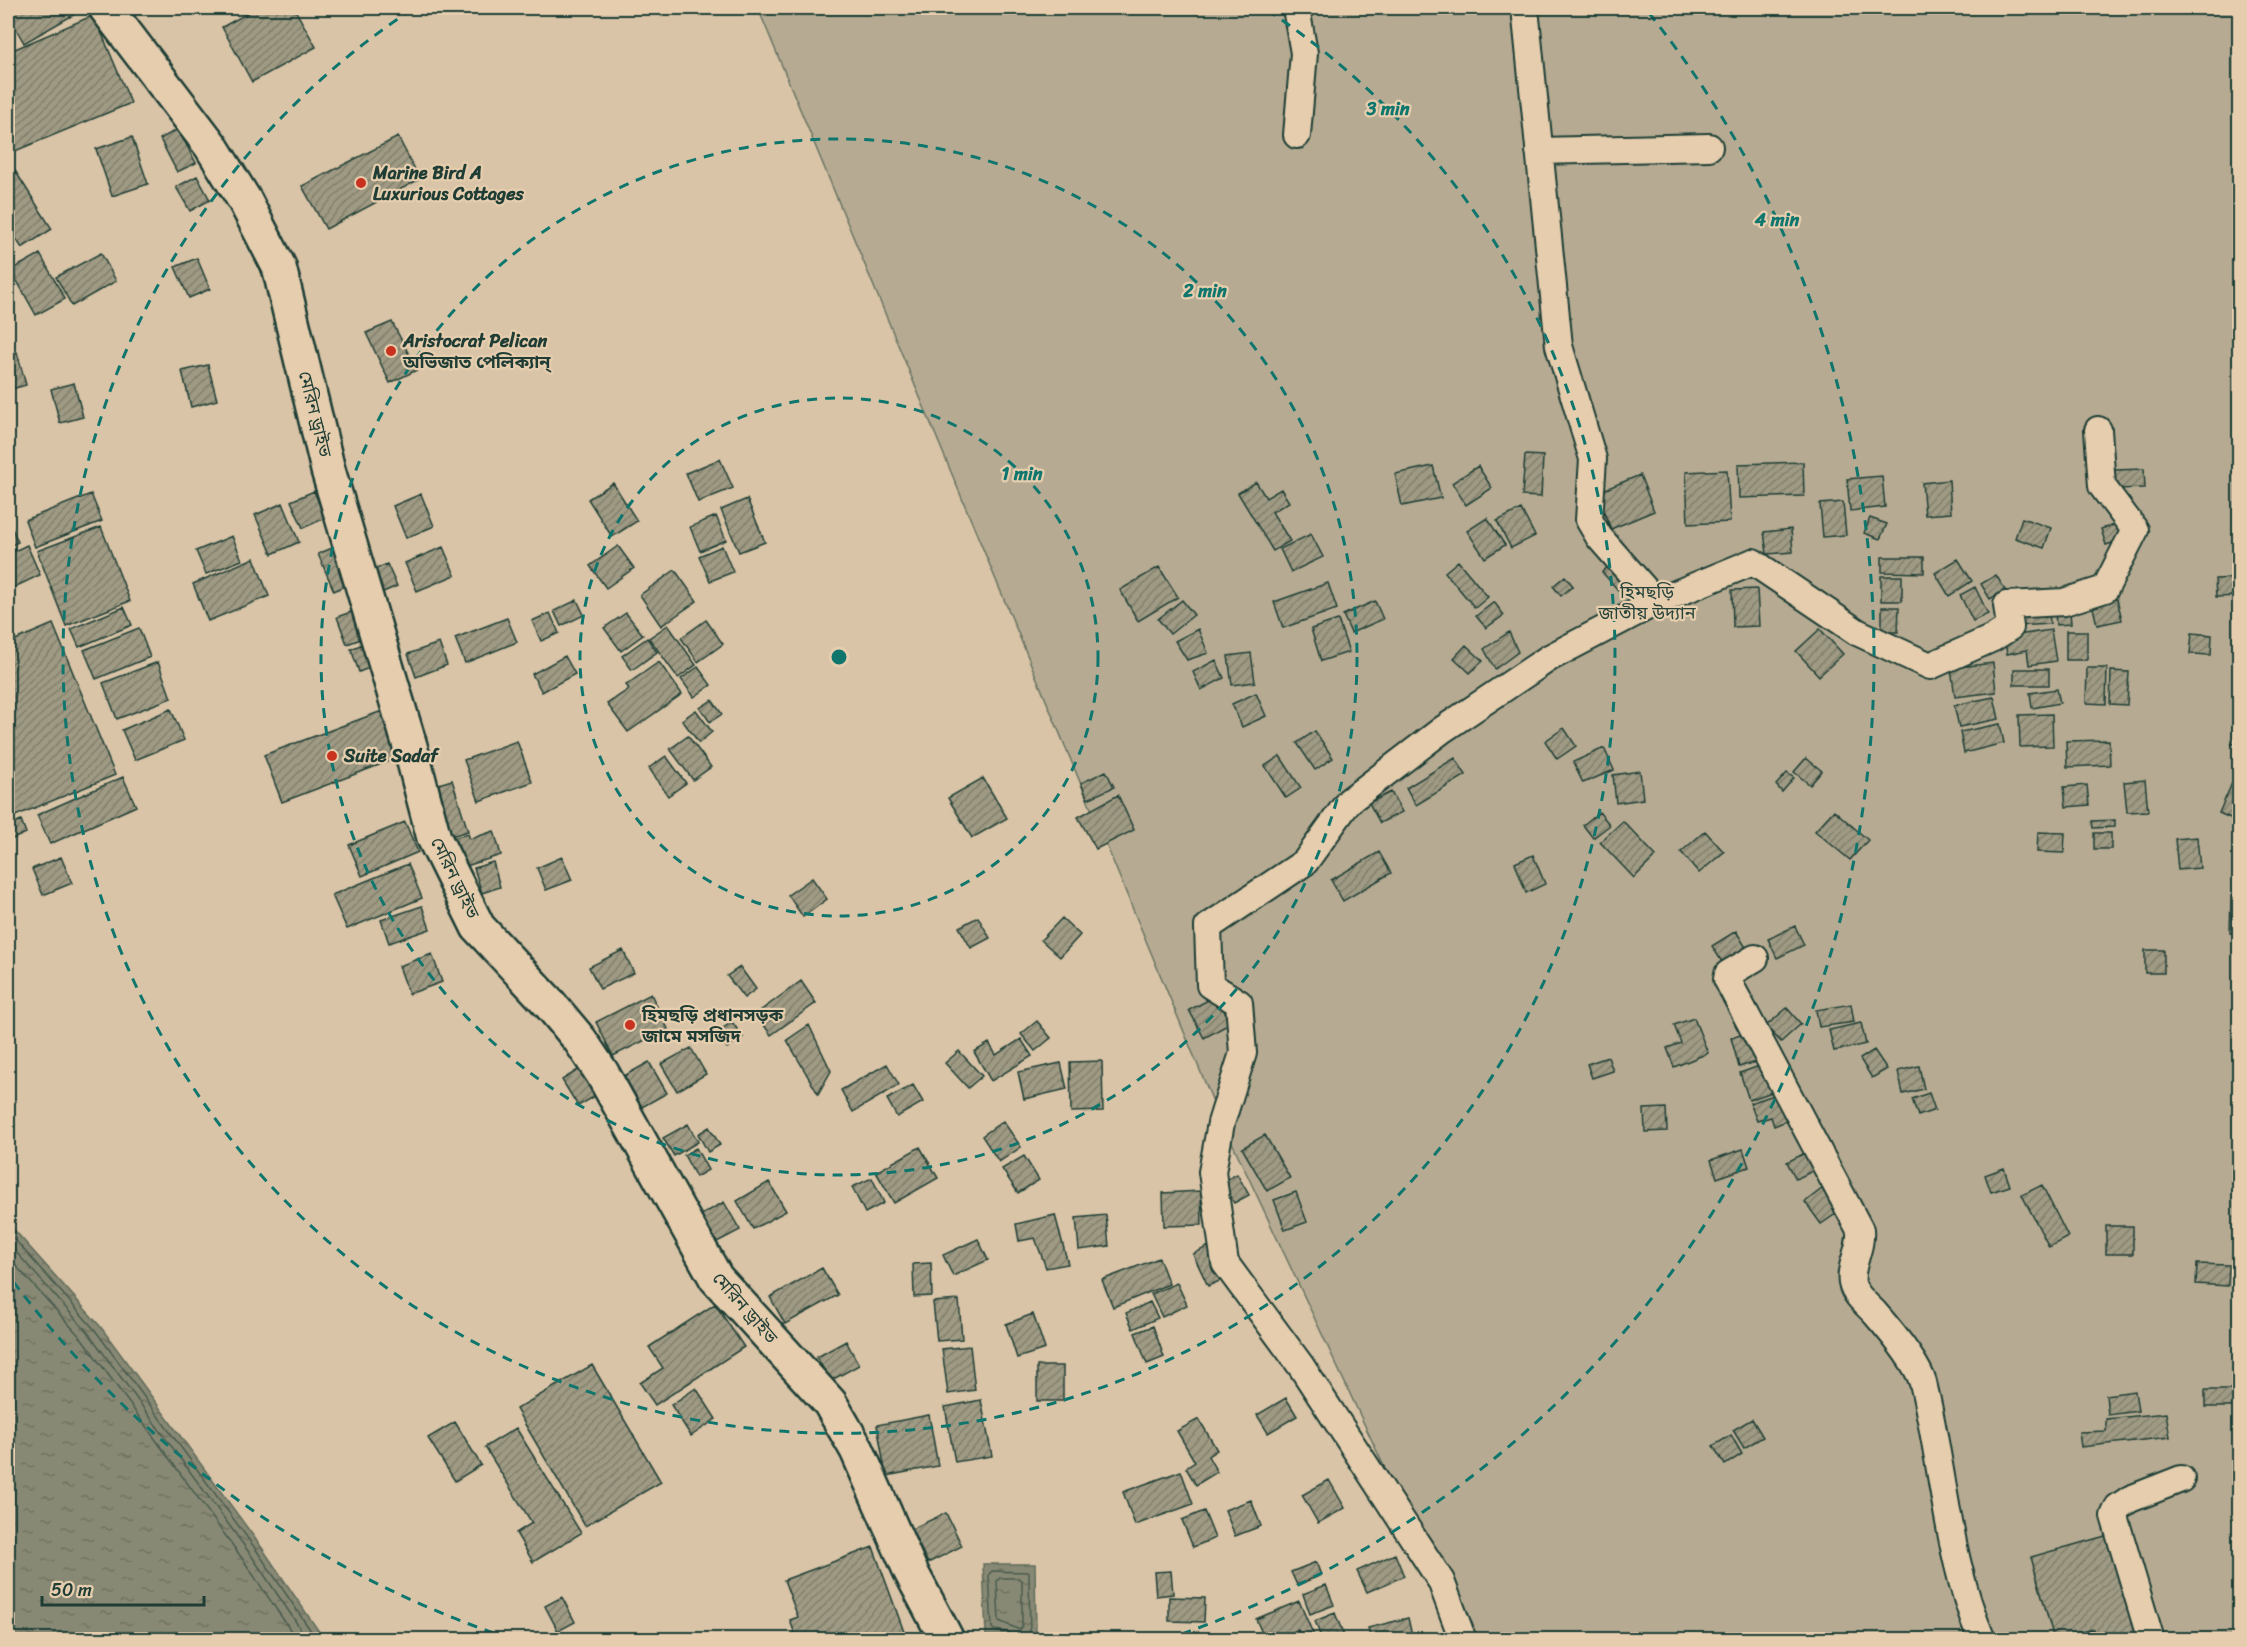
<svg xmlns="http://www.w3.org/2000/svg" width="2247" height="1647" font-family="Sriracha,'Noto Sans Bengali',sans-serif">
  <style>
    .park { fill: #b6ab92; stroke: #6a7463; stroke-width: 1.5 }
    .water { fill: url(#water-ripples); stroke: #5e6b5a; stroke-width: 1.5 }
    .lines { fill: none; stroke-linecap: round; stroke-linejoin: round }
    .shore { stroke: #495b4e; stroke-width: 1.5 }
    .building { fill: url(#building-hatch); stroke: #1f3d34; stroke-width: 1.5 }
    .street-casing { stroke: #1f3d34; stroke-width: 30 }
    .secondary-casing { stroke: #1f3d34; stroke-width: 38 }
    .street { stroke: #e5cdae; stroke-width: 26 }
    .secondary { stroke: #e5cdae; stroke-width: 33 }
    .ring { fill: none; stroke: #0f766e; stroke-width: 3; stroke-dasharray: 10 8 }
    .poi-dot { fill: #c8321e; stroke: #e5cdae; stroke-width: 2 }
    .labels { text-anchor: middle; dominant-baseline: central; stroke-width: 4.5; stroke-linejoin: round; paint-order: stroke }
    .poi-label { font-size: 18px; font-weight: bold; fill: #1f3d34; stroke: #e5cdae; text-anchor: start }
    .street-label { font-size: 18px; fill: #1f3d34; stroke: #e5cdae }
    .park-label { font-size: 18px; fill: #274239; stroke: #e5cdae }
    .centre { fill: #0f766e; stroke: #e5cdae; stroke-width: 3 }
    .ring-label { font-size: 18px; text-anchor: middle; font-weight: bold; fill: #0f766e; stroke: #e5cdae; stroke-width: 4.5; stroke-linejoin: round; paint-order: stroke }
  </style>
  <defs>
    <pattern id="water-ripples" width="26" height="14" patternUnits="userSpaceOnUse" patternTransform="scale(1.5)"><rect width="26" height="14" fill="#888974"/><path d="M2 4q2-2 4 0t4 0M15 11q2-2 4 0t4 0" fill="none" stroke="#6f7160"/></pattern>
    <pattern id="building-hatch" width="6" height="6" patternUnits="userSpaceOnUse" patternTransform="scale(1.5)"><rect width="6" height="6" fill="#9f9a83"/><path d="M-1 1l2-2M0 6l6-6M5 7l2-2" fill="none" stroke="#817f6c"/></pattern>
  </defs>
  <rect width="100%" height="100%" fill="#d9c4a7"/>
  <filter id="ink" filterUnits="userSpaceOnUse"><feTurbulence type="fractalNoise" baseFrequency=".0167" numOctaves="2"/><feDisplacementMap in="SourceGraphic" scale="12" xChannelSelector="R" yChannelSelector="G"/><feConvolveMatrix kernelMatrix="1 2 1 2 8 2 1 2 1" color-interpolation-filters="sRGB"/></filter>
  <g filter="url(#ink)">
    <!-- park -->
    <path class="park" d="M758 8H2239V1639H1465L1214 1104Z"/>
    <!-- water -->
    <path class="water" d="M8 1223 100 1326 262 1548 324 1639H8Z
      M983 1564H1035L1036 1637 986 1636Z"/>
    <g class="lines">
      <!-- shore -->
      <path class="shore" d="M8 1232 95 1330 257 1551 317 1640
        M8 1243 90 1335 251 1555 308 1640
        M8 1257 83 1340 244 1561 297 1640
        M1000 1578H1019L1022 1580V1627L1020 1630 999 1621 997 1581Z
        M1012 1640 1009 1632 994 1630 992 1628 989 1574 992 1571 1029 1572 1030 1640"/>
    </g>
    <!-- building -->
    <path class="building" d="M8 8H71L75 14 24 43 8 14Z
      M257 8H294L316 47 252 82 222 27Z
      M94 15 131 103 8 154V52Z
      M178 129 196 163 177 172 160 139Z
      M132 137 148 184 112 196 96 149Z
      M398 137 420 179 326 229 302 186Z
      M14 169 52 229 22 248 8 226V173Z
      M197 176 210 200 190 211 176 187Z
      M101 253 116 281 72 306 56 277Z
      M40 254 65 299 36 315 11 270Z
      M197 258 210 289 189 298 175 267Z
      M392 322 417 370 390 383 366 333Z
      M17 352 26 385 8 390V355Z
      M208 365 217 400 191 407 182 371Z
      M74 383 83 417 60 423 51 389Z
      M1525 455 1543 456 1541 497 1522 496Z
      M720 459 733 488 698 502 686 473Z
      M1803 462 1804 496 1739 498 1738 464Z
      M1433 466 1441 498 1402 506 1395 474Z
      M1478 466 1492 488 1466 505 1452 483Z
      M2144 469 2145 488 2116 489 2115 470Z
      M1727 470 1730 522 1688 524 1686 472Z
      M1640 475 1654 511 1611 529 1596 493Z
      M1882 476 1885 507 1850 511 1847 479Z
      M1949 480 1951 513 1925 515 1922 483Z
      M1256 482 1266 498 1281 489 1289 502 1272 512 1290 541 1273 551 1238 493Z
      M613 483 637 521 612 537 588 499Z
      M314 491 325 518 303 528 291 501Z
      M91 494 102 521 35 547 25 520Z
      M421 494 434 526 406 538 393 506Z
      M747 499 765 542 739 552 721 510Z
      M1843 502 1846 535 1823 537 1820 504Z
      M283 503 299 542 272 554 255 515Z
      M1521 509 1535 536 1511 548 1497 521Z
      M716 516 726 540 700 551 690 527Z
      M1487 518 1505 545 1485 558 1467 531Z
      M1870 518 1887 524 1880 539 1864 533Z
      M2022 518 2051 528 2044 548 2015 538Z
      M8 520 18 542 8 547Z
      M2120 523 2125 539 2106 545 2101 529Z
      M101 527 130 601 66 626 37 551Z
      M1791 529 1793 552 1767 554 1764 532Z
      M1311 534 1323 557 1291 572 1280 549Z
      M232 536 242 560 206 574 196 551Z
      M27 545 40 575 8 590V554Z
      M337 546 353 582 334 591 318 554Z
      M618 546 634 568 606 588 590 566Z
      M722 546 733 572 710 581 699 556Z
      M443 547 455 575 417 591 405 563Z
      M1620 556 1636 573 1618 590 1602 572Z
      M1882 557H1924V573L1882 572Z
      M254 558 269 596 208 621 193 584Z
      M1958 559 1972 581 1949 596 1935 573Z
      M1458 561 1488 597 1475 608 1445 572Z
      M387 564 397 586 381 593 371 571Z
      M1159 567 1178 597 1138 621 1120 590Z
      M675 570 697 601 661 626 640 595Z
      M1996 575 2005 590 1990 599 1981 584Z
      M1565 576 1573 586 1561 596 1553 586Z
      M1881 576H1902V601H1881Z
      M2238 578 2239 596 2216 597 2215 579Z
      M1328 583 1337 609 1283 628 1274 602Z
      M1975 587 1988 614 1973 621 1960 595Z
      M1757 589 1759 626 1733 627 1732 590Z
      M2117 599 2122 620 2097 625 2092 603Z
      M577 600 584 615 561 626 554 611Z
      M1182 600 1194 615 1170 634 1158 619Z
      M1375 601 1383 619 1351 633 1343 615Z
      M1494 602 1504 615 1486 628 1476 616Z
      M124 607 132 625 79 647 71 629Z
      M1882 607H1899L1898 632H1882Z
      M354 611 364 638 347 644 337 617Z
      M2049 611 2050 624 2015 626 2014 613Z
      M2070 611 2071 624 2056 625 2055 612Z
      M550 613 559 633 541 641 532 621Z
      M626 613 643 635 621 651 604 628Z
      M507 618 517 642 465 663 455 638Z
      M706 620 723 644 698 662 681 638Z
      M1338 620 1349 652 1321 661 1311 629Z
      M53 624 115 775 8 819V643Z
      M668 625 696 665 678 678 649 638Z
      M139 628 150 657 96 679 84 650Z
      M1198 629 1208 653 1187 660 1175 641Z
      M1820 629 1843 654 1819 676 1796 651Z
      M2051 630 2056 661 2029 665 2027 650 2007 654 2004 637Z
      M2066 631H2087V660H2066Z
      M1509 632 1518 652 1495 669 1484 649Z
      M2192 633 2212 635 2211 655 2190 654Z
      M647 638 657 652 632 670 622 656Z
      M365 643 374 666 359 672 351 649Z
      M439 643 447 665 416 677 408 654Z
      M1466 645 1483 661 1470 673 1454 658Z
      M1251 653 1255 682 1232 685 1228 656Z
      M565 656 575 674 542 692 532 674Z
      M1216 660 1224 678 1201 690 1193 672Z
      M158 662 171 698 117 719 103 683Z
      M659 662 682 694 628 732 607 704 629 689 626 685Z
      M1993 663 1996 692 1955 697 1951 668Z
      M698 667 711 685 694 697 681 679Z
      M2087 668H2107L2106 704 2086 703Z
      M2014 669H2049V685H2014Z
      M2111 671 2129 672 2127 705 2110 704Z
      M2057 689 2060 703 2032 708 2030 693Z
      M1256 693 1266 716 1242 727 1232 704Z
      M1994 697 1999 719 1959 727 1954 705Z
      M712 700 722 714 710 722 700 708Z
      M2239 708H2240V744H2232Z
      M171 709 184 740 135 760 122 730Z
      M696 710 712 732 699 743 682 720Z
      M382 711 400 757 282 802 264 755Z
      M2052 714 2053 746 2020 747 2019 715Z
      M2000 724 2004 743 1964 753 1960 732Z
      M1564 728 1576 746 1557 759 1545 741Z
      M1315 731 1333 758 1315 770 1297 743Z
      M688 736 711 767 693 780 670 749Z
      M2109 740 2110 765 2067 767 2066 741Z
      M517 741 532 782 479 801 464 760Z
      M1604 748 1614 770 1583 783 1573 762Z
      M666 756 686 783 668 796 649 768Z
      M1280 756 1301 788 1286 798 1265 766Z
      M1455 758 1466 775 1416 805 1406 788Z
      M1806 758 1822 771 1810 785 1794 772Z
      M1106 771 1114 787 1088 799 1081 783Z
      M1640 771 1643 799 1616 803 1613 775Z
      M1787 773 1794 778 1782 792 1776 785Z
      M2236 774 2240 776V822L2219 813Z
      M123 777 136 806 50 844 37 815Z
      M983 778 1007 818 972 838 948 798Z
      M452 780 468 831 448 837 432 786Z
      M2145 780 2148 811 2127 812 2124 782Z
      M2087 785 2089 805 2066 807 2064 787Z
      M1391 792 1402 812 1380 823 1369 803Z
      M1118 795 1134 830 1096 849 1078 817Z
      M1834 810 1868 840 1850 860 1815 831Z
      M1599 812 1610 825 1593 838 1583 825Z
      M21 820 26 833 8 841V826Z
      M2115 820V827L2093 828 2092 821Z
      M1623 821 1656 856 1634 878 1600 842Z
      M405 822 418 852 362 876 349 845Z
      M494 831 501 855 463 867 453 838 468 834 470 839Z
      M1705 831 1724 852 1699 873 1681 852Z
      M2038 832 2065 833 2064 853 2037 852Z
      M2094 833H2111V849H2094Z
      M2197 837 2200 868 2178 870 2175 839Z
      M1379 852 1391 873 1343 901 1331 880Z
      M1533 855 1545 884 1526 893 1515 863Z
      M61 857 72 883 43 895 32 869Z
      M562 857 572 880 546 890 537 868Z
      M493 862 500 887 482 893 474 868Z
      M408 864 422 898 347 929 332 895Z
      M812 878 827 899 803 917 788 895Z
      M2231 896H2240V934L2230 933Z
      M422 906 430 929 389 943 381 920Z
      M978 917 990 938 971 948 959 927Z
      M1062 918 1080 935 1060 957 1041 940Z
      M1795 926 1804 945 1777 958 1768 939Z
      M1736 931 1751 956 1727 970 1712 946Z
      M623 950 634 973 600 989 589 967Z
      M2145 950H2164V973H2145Z
      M432 954 442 982 409 994 399 966Z
      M740 967 756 989 744 998 727 976Z
      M801 981 816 1003 771 1035 756 1014Z
      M651 994 668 1029 613 1056 596 1022Z
      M1216 996 1231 1023 1204 1038 1189 1010Z
      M1851 1004 1854 1022 1819 1027 1816 1010Z
      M1787 1008 1801 1024 1781 1042 1766 1026Z
      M1694 1018 1708 1053 1674 1067 1667 1048 1681 1043 1674 1025Z
      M1037 1021 1051 1038 1035 1051 1021 1034Z
      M732 1022 743 1037 727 1048 716 1033Z
      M1861 1023 1866 1044 1834 1051 1829 1030Z
      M809 1025 831 1071 818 1094 787 1040Z
      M1753 1031 1762 1060 1739 1067 1731 1038Z
      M1021 1039 1032 1056 991 1081 974 1052 989 1043 996 1055Z
      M691 1048 706 1074 677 1091 661 1064Z
      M1874 1050 1887 1069 1872 1078 1860 1059Z
      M959 1051 982 1076 968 1088 945 1063Z
      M1608 1057 1613 1071 1592 1078 1587 1064Z
      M1102 1061 1103 1111 1071 1112 1070 1062Z
      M649 1062 667 1093 642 1107 624 1076Z
      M1061 1063 1067 1089 1024 1099 1018 1072Z
      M887 1064 899 1085 853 1112 841 1090Z
      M1765 1064 1775 1091 1749 1100 1740 1073Z
      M1919 1066 1924 1089 1903 1094 1898 1071Z
      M581 1068 597 1095 578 1106 562 1080Z
      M913 1085 923 1102 897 1117 887 1099Z
      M1929 1093 1935 1110 1918 1116 1912 1099Z
      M1777 1094 1786 1121 1774 1126 1771 1117 1757 1121 1750 1103Z
      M1666 1108 1667 1131 1645 1132 1644 1109Z
      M1003 1121 1021 1147 999 1162 982 1136Z
      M688 1124 698 1142 674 1156 663 1138Z
      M709 1127 720 1145 708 1152 698 1134Z
      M1265 1135 1290 1178 1267 1191 1242 1148Z
      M920 1147 938 1178 894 1203 876 1172Z
      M696 1148 708 1170 696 1177 684 1155Z
      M1743 1149 1749 1167 1717 1178 1711 1160Z
      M1811 1150 1819 1168 1796 1179 1787 1162Z
      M1024 1156 1039 1180 1018 1193 1002 1169Z
      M2004 1168 2010 1186 1991 1192 1985 1175Z
      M1237 1174 1249 1195 1234 1203 1222 1182Z
      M872 1178 884 1203 865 1213 852 1187Z
      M769 1182 786 1211 753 1229 737 1201Z
      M2042 1185 2068 1237 2049 1247 2022 1195Z
      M1823 1188 1840 1211 1821 1224 1805 1202Z
      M1201 1191 1202 1225 1164 1226 1163 1193Z
      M1296 1192 1307 1222 1285 1230 1274 1200Z
      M724 1202 740 1230 717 1242 701 1215Z
      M1055 1215 1068 1264 1046 1268 1035 1238 1019 1241 1016 1224Z
      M1106 1215 1109 1246 1079 1250 1076 1218Z
      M2106 1226H2133V1254H2106Z
      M978 1239 988 1260 953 1276 943 1255Z
      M1209 1246 1224 1279 1208 1286 1193 1254Z
      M1159 1258 1169 1284 1113 1307 1102 1280Z
      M931 1263 932 1296 914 1297 913 1264Z
      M2197 1264 2229 1265 2228 1286 2196 1284Z
      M822 1268 838 1295 785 1324 770 1297Z
      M1177 1283 1187 1305 1162 1317 1151 1294Z
      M959 1300 962 1339 937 1341 933 1302Z
      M1150 1302 1158 1318 1133 1329 1126 1313Z
      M715 1304 744 1347 655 1405 640 1383 663 1368 649 1347Z
      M1033 1314 1045 1349 1017 1358 1006 1324Z
      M1153 1326 1164 1357 1147 1364 1135 1333Z
      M846 1341 859 1365 830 1381 817 1357Z
      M970 1346 975 1390 948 1394 942 1349Z
      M592 1365 661 1482 585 1526 516 1409Z
      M1037 1366H1063V1401H1037Z
      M696 1388 716 1419 691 1436 671 1405Z
      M2205 1390H2240V1407H2205Z
      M2135 1391 2138 1411 2108 1415 2106 1395Z
      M1286 1398 1297 1416 1268 1433 1257 1415Z
      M981 1400 992 1456 955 1462 945 1407Z
      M2166 1413 2170 1437 2081 1447 2079 1432 2106 1431V1419Z
      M929 1415 938 1466 886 1476 877 1425Z
      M1199 1419 1217 1450 1208 1456 1217 1472 1196 1485 1186 1468 1195 1462 1177 1431Z
      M1752 1419 1763 1437 1744 1448 1733 1430Z
      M455 1422 481 1465 455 1481 428 1438Z
      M516 1428 581 1533 533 1562 516 1533 532 1523 485 1447Z
      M1731 1435 1742 1454 1725 1465 1713 1446Z
      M1181 1471 1193 1504 1135 1525 1123 1492Z
      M1329 1480 1345 1508 1318 1523 1302 1495Z
      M1251 1500 1261 1526 1235 1536 1225 1510Z
      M1204 1511 1215 1538 1193 1547 1182 1520Z
      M946 1513 962 1546 928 1563 911 1529Z
      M2109 1535 2137 1640H2096L2093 1629 2054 1639 2031 1557Z
      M873 1547 907 1640H797L790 1620 798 1617 784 1580Z
      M1395 1554 1404 1576 1367 1592 1357 1571Z
      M1316 1562 1321 1575 1297 1585 1291 1572Z
      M1171 1571 1173 1594 1156 1596 1154 1572Z
      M1326 1585 1334 1605 1310 1614 1303 1594Z
      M562 1597 575 1622 558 1631 545 1606Z
      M1169 1597 1205 1598 1204 1622 1169 1621Z
      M1299 1601 1314 1636 1302 1640 1298 1630 1285 1635 1286 1640H1265L1256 1619Z
      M1335 1613 1344 1636 1336 1640H1322L1315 1621Z
      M1408 1618 1413 1640H1371L1368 1628Z"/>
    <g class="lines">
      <!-- street casing -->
      <g class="street-casing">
        <path id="street" d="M1296 8 1304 53 1297 135
          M1525 8 1559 346 1593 459 1589 520 1599 537 1656 602
          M1539 151 1709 147
          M1755 958 1728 974 1727 979 1860 1230C1862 1249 1849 1266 1852 1283 1854 1294 1866 1304 1874 1312 1888 1328 1917 1362 1923 1383 1944 1468 1947 1558 1982 1640
          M1463 1640 1441 1581 1301 1366 1225 1263 1212 1172 1221 1123 1243 1053 1239 1003 1210 985 1208 927 1305 862 1349 801 1442 730 1549 658 1656 602 1753 562 1857 632 1930 666 1993 638 2010 627 2007 605 2064 602 2105 589 2135 530 2102 486 2098 430
          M2151 1640 2114 1516 2118 1507 2130 1499 2181 1479"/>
      </g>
      <!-- secondary casing -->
      <g class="secondary-casing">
        <path id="secondary" d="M106 8 211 146 245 201 279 267 328 470 410 746 434 838 478 927 549 1003 580 1040 602 1073 716 1278 830 1403 857 1450 910 1570 947 1640"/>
      </g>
      <!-- street -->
      <use href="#street" class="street"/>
      <!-- secondary -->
      <use href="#secondary" class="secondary"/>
    </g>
  </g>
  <!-- distance rings -->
  <g class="ring">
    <circle cx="839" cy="657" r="259"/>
    <circle cx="839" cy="657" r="518"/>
    <path d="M1267 10A776 776 0 1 1 411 10"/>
    <path d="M511 1639A1035 1035 0 0 1 12 1280M1649 13A1035 1035 0 0 1 1167 1639"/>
  </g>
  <!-- markers -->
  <g class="poi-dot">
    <circle cx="361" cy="183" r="6"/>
    <circle cx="391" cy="351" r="6"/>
    <circle cx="332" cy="756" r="6"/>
    <circle cx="630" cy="1025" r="6"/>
  </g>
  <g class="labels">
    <!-- poi labels -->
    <g class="poi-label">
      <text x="373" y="173">Marine Bird A<tspan x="373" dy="21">Luxurious Cottages</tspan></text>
      <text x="403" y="341">Aristocrat Pelican<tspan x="403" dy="21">অভিজাত পেলিক্যান্</tspan></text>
      <text x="344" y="756">Suite Sadaf</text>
      <text x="642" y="1015">হিমছড়ি প্রধানসড়ক<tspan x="642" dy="21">জামে মসজিদ</tspan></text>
    </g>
    <!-- street labels -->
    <g class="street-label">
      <text transform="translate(315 414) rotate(76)">মেরিন ড্রাইভ</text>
      <text transform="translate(455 878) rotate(64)">মেরিন ড্রাইভ</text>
      <text transform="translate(745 1308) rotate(49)">মেরিন ড্রাইভ</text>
    </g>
    <!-- park labels -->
    <g class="park-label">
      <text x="1647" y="592">হিমছড়ি<tspan x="1647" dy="21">জাতীয় উদ্যান</tspan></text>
    </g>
  </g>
  <circle cx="839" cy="657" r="9" class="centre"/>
  <g class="ring-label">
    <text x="1388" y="115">3 min</text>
    <text x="1777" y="226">4 min</text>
    <text x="1205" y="297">2 min</text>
    <text x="1022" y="480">1 min</text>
  </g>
  <!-- margin -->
  <rect width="2247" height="1647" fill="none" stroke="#e5cdae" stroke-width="30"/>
  <rect x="15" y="15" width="2217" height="1617" fill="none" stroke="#1f3d34" stroke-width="2" filter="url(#ink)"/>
  <!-- scale -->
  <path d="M42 1596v9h162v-9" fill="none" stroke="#1f3d34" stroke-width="3"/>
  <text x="51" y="1596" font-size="18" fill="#1f3d34" stroke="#e5cdae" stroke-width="4.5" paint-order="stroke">50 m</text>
</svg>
